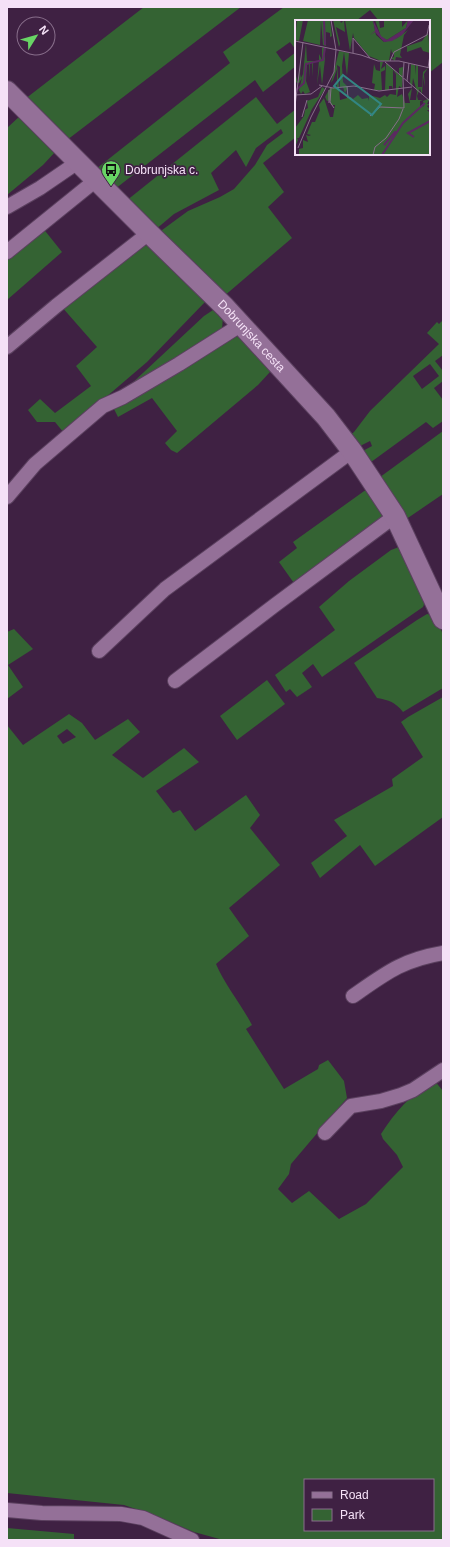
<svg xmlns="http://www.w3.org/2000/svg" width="450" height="1547" font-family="Arial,sans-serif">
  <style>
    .green { fill: #346333; fill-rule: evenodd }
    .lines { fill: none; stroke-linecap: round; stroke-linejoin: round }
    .street-casing { stroke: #5b405f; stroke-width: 16 }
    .secondary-casing { stroke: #5b405f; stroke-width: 22 }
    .street { stroke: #947098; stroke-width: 14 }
    .secondary { stroke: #947098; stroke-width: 20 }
    .labels { text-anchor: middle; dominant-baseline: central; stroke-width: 3.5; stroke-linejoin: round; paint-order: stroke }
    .poi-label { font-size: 12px; fill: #f5e1f7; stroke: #3f2143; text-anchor: start }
    .street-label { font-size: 12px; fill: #f5e1f7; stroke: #3f2143 }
    .inset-river { fill: none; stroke: #5c2862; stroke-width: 2 }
    .inset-road { fill: none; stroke: #886e8b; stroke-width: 1 }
    .view { fill: #328683; fill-opacity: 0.15; stroke: #328683; stroke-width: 2 }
    .inset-edge { fill: none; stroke: #f5e1f7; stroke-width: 2 }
  </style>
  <rect width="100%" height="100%" fill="#3f2143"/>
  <!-- green -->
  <path class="green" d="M144 7H241L67 140 25 99Z
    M284 7H443V62L429 73V21H379L370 10 356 21H296V50L290 42 276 52 283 62 296 52V66L263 92 255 80 115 189 96 169 230 63 223 52Z
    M256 97 277 124 296 109V137L263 163 284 192 268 207 292 238 223 297 158 233 188 211 220 197 234 189 255 165 267 145 283 133 281 129 256 148 246 167 236 150 211 173 219 190 174 214 155 230 126 201Z
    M21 115 57 150 43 165 7 195V128Z
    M42 227 62 252 7 300V258Z
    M151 244 198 291 205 302 147 362 64 433 55 422H37L28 410 40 399 55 413 91 386 76 366 97 347 61 306 144 246Z
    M216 308 223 317 222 329 207 343 129 386 204 316Z
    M443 320V355L435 361 443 371V381L434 388 443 400V421L433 428 426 422 367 465 359 453 372 446 370 441 356 448 348 437 354 432 370 411 439 344 427 333 437 322 439 324ZM430 364 439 376 422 389 413 376Z
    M230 335H239L269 364 270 372 258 385 177 453 171 450 165 443 177 431 152 398 118 417 114 409 126 400Z
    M443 431V494L402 522 376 480Z
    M367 489 384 515 296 586 279 562 297 548 293 542Z
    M399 547 427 597 423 607 322 677 313 664 302 673 312 687 297 697 290 689 286 692 275 675 335 630 319 607 349 581 391 550Z
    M427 614 436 616 443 635V688L403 712C395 702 389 700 377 698L354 663 417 620Z
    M14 629 33 649 8 665 23 687 7 699V632Z
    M267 680 285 704 237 740 220 716Z
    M443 697V817L375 866 360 845 320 878 311 863 347 836 334 820 393 786 392 779 423 757 401 722 408 717Z
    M69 714 82 723 95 740 128 719 140 732 112 755 143 778 184 748 199 762 156 791 173 813 180 810 195 831 246 795 260 815 250 828 280 865 229 908 249 936 216 964C225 985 241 1004 252 1025L246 1029 284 1089 318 1069 319 1065 328 1060 344 1081 347 1098 291 1164 289 1174 278 1189 292 1203 309 1191 339 1219 366 1204 403 1167 397 1155 383 1139 381 1134C395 1112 411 1094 434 1080L443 1091V1540H223L194 1532 159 1517 124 1505 7 1493V725L23 745ZM67 729 76 737 63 744 57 736ZM305 1480H433V1530H305Z
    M7 1528 74 1534V1540H7Z"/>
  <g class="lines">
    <!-- street casing -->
    <g class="street-casing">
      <path id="street" d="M7 207 40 188 78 162
        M7 252 96 180
        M7 347 56 306 149 233
        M7 497 35 464 103 406 123 397 179 364 242 324
        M99 651 165 589 352 451
        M175 681 275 605 395 516
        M353 996C386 973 402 960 443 953
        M325 1133 351 1106 381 1101 401 1095 413 1090 443 1070
        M7 1510 42 1513 121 1514 143 1518 192 1540"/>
    </g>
    <!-- secondary casing -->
    <g class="secondary-casing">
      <g id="secondary">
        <path id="s1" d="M7 91 149 233 225 307 326 417 352 451 395 516 443 619"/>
      </g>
    </g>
    <!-- street -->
    <use href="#street" class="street"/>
    <!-- secondary -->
    <use href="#secondary" class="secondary"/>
  </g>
  <!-- icons -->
  <defs>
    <g id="bus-pin" transform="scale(1)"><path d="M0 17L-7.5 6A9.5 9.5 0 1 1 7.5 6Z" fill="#68d465" stroke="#3f2143"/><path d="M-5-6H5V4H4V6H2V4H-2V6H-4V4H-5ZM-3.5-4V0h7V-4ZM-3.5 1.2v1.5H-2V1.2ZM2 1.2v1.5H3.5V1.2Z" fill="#111"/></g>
  </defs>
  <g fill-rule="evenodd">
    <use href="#bus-pin" x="111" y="170"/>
  </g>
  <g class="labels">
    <!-- poi labels -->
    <g class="poi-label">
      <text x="125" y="170">Dobrunjska c.</text>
    </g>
    <!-- street labels -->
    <g class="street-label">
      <text stroke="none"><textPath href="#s1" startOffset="346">Dobrunjska cesta</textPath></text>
    </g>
  </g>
  <!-- overview -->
  <g transform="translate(295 20)">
    <rect width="135" height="135" fill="#3f2143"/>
    <path d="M2 0H8L4 21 0 20ZM13 0H35L37 16 35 17V13L31 12V26L28 25 26 1 25 25 8 21ZM38 0H45L46 3 49 0 50 12 41 7 45 24 44 27ZM50 0H78L81 15 89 22 102 18 113 10 109 15 105 35 107 38 101 37 100 41 96 38 99 37V32L97 33 96 29 94 41H86L74 36 59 18 58 13 55 31ZM80 0H84L85 8 89 7V0H107V7L113 0 111 8 92 20 86 17ZM133 13 135 33 128 31 126 27 112 32V27H110L127 21ZM7 23 5 54 6 58 8 54 7 64 11 23 12 41H22L18 42 17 57V42H15L14 58V43L12 45 11 61 15 72 10 74 8 71 6 74 4 70 7 58 4 63 0 62 2 56V62L4 60ZM29 27 30 39 27 65 25 45 22 65 24 40V34L27 40V28ZM44 31 54 33 52 56 49 32 47 46 48 62 53 67 50 73 48 67H45V47L42 45 45 80 56 77 58 79 63 75 67 79 73 78 74 81V75L85 78 90 75 92 77 95 74 101 75V54L98 50V70L97 66H94V70H90L91 43 104 55V48L108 47 107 68 104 66 102 77 107 74 110 83H115L113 74 117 68 115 80H121L122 72 118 58 117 67 115 64 116 44 120 45V55L121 45 123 46V67H127L128 52 133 48 129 54 130 67 128 57 127 75 125 68 122 76 123 80H128V77V80L125 81V87L129 86 128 81 135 78 132 84H135L132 86 135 90H132L135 93V135L4 134V129L8 128V120L13 122 11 115 14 116 16 115 12 114 17 102H20L25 90 24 85 29 78 35 97H38L40 85H36L35 80 32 81 30 77 35 68H42V49L38 60 36 63ZM85 42H88L86 49 90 46V50L86 52 87 70H79L80 64 77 63 79 44 81 50 85 51ZM27 67 30 69 17 89 4 118H2L3 120 0 127V108L9 96 10 90 13 88 12 81 23 77Z" fill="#346333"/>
    <path d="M78 0 86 16 92 20 111 8 113 0H119L107 15 97 21 89 22 80 12 75 15 80 11Z" fill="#5c2862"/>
    <path class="inset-river" d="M29 0 30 25M0 71 9 63 11 44 28 40 30 28M119 117 113 113 135 101M89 125 100 112 101 113M87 135 108 103 130 83"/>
    <path class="inset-road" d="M0 21 66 35 83 41H104L135 48M58 33V18L75 38M95 41 99 32 132 15 134 5M90 42 135 81M133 48 135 35M108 57 109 42M112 61 114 43M24 65 38 68 59 66 84 71 117 67M52 66 53 78M36 68 35 82 39 88M34 70V83M0 75 16 74 27 66M0 86 8 22M75 96 85 87 109 88 108 58M7 97 12 80M3 128 16 97 39 52 41 30 36 0M78 135 80 127 91 118 104 99 108 89"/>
    <path class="view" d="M48 55 86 84 77 95 39 66Z"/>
    <rect width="135" height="135" class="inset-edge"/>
  </g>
  <!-- border -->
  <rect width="450" height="1547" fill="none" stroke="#f5e1f7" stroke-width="16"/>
  <!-- legend -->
  <rect x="304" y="1479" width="130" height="52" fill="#3f2143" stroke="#886e8b"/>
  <rect x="312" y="1492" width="20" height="6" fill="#947098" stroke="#886e8b"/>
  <text x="340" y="1499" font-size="12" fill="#f5e1f7">Road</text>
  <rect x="312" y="1509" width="20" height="12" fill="#346333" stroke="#886e8b"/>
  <text x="340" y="1519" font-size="12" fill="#f5e1f7">Park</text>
  <!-- north arrow -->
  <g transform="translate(36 36) rotate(53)"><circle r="19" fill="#3f2143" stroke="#886e8b"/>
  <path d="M0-3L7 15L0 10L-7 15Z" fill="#68d465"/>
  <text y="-6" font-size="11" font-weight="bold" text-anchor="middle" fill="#f5e1f7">N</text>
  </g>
</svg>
